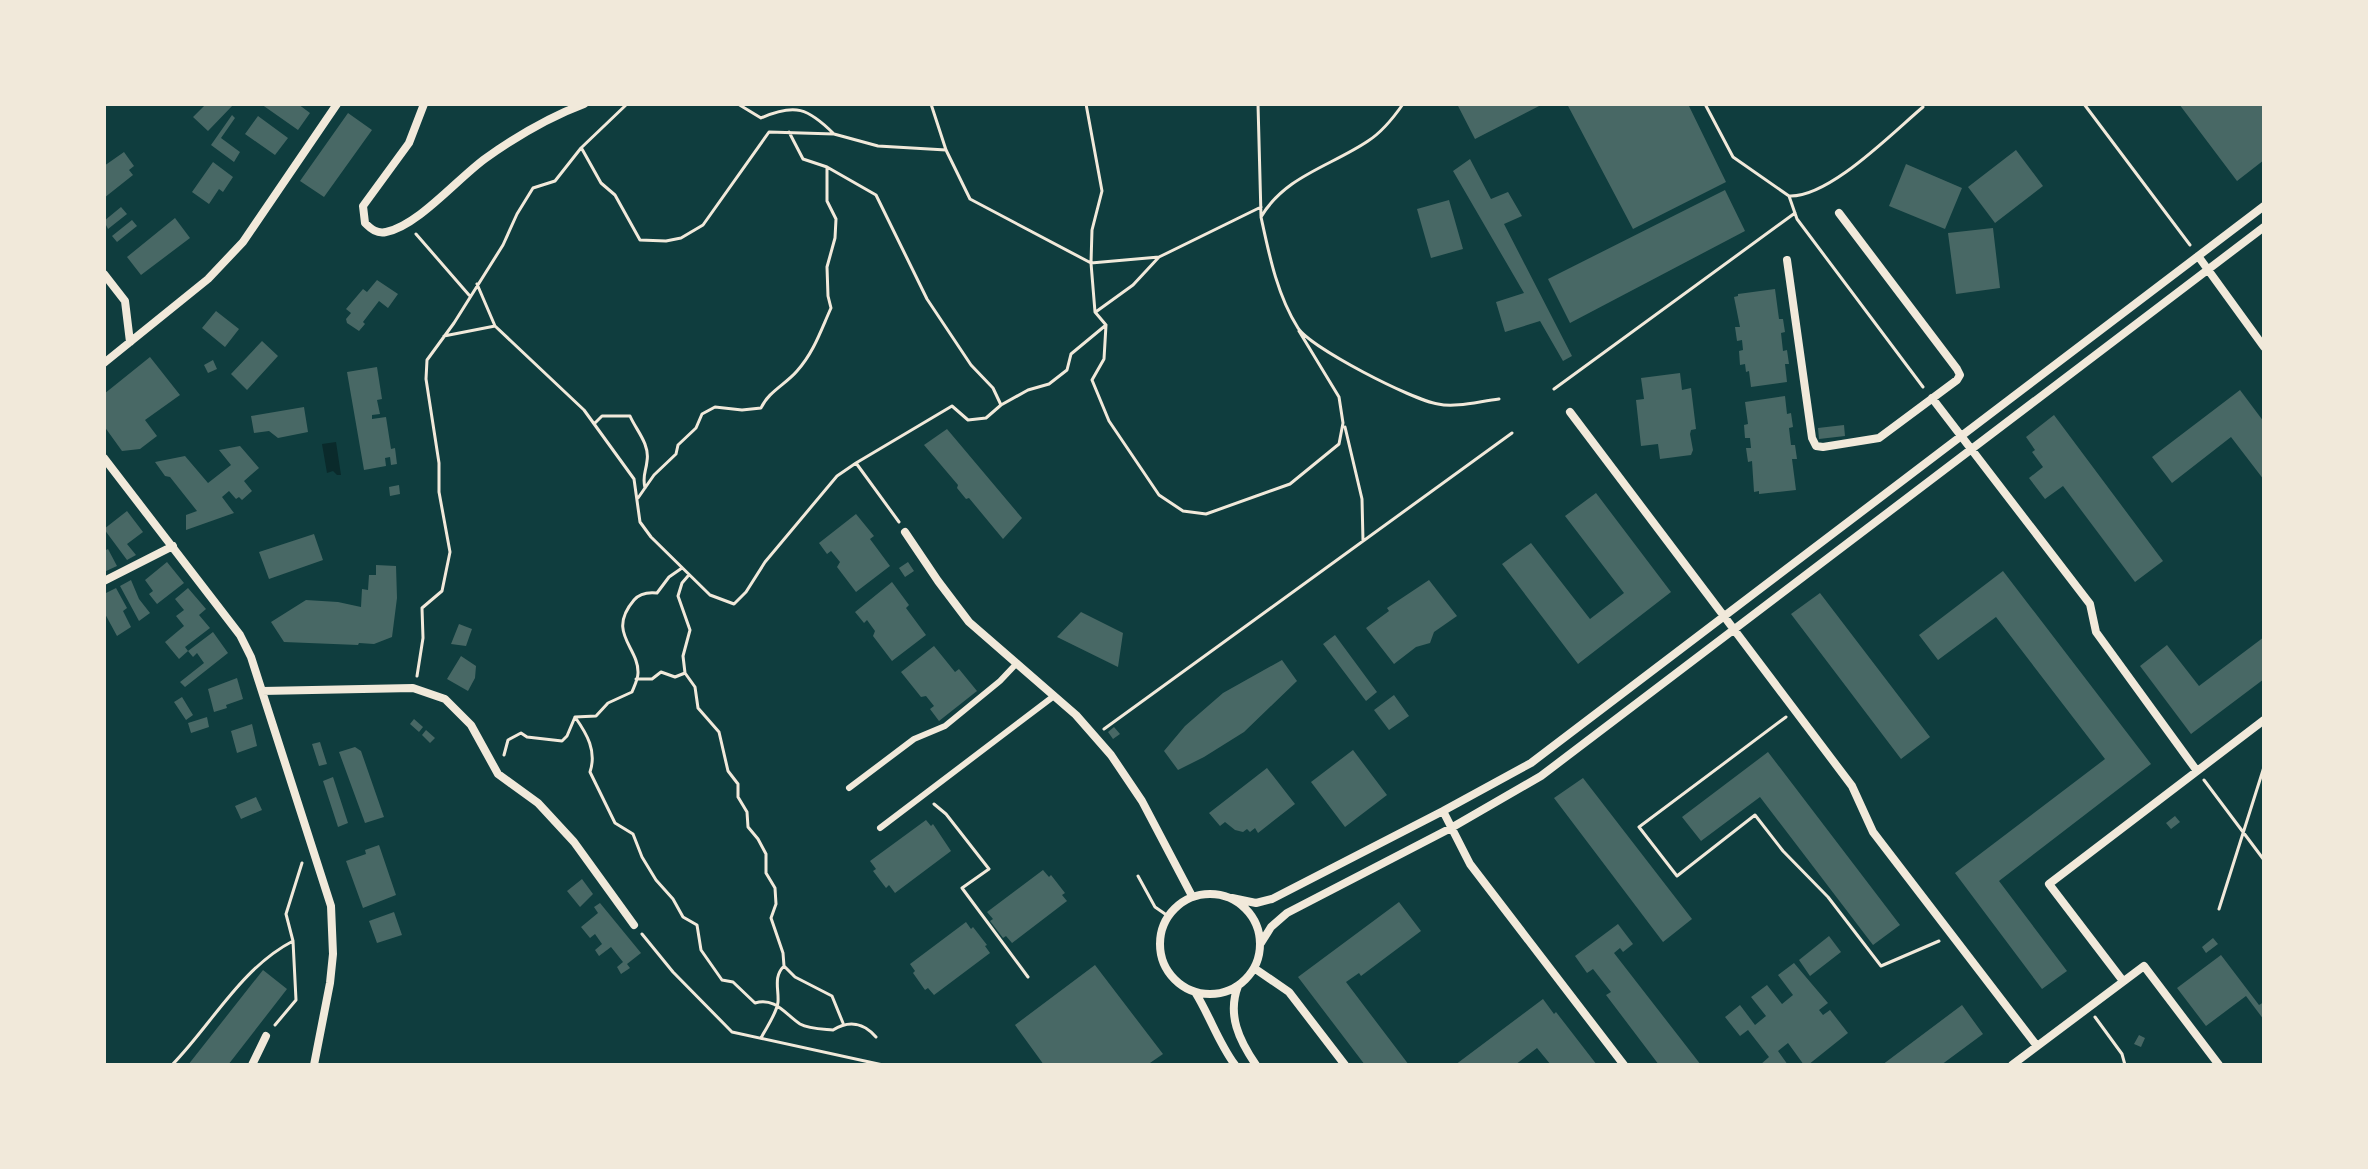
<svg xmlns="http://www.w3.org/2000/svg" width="2368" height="1169" font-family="'Golos Text',sans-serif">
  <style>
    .water { fill: #0a2a2b }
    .building { fill: #486865 }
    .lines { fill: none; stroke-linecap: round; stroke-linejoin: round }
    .path { stroke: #f1e9da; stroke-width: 3 }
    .service { stroke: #f1e9da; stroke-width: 6 }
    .minor { stroke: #f1e9da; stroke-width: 8 }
  </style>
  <rect width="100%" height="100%" fill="#0f3d3e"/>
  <!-- water -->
  <path class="water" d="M336 442 341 475H337L333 471 327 473 322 444Z"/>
  <!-- building -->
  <path class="building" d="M206 104H234L208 131 193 117Z
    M261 104H298L310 113 298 130Z
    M1457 104H1543L1475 139Z
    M1567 104H1688L1726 182 1633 229Z
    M2179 104H2262L2264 160 2237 181Z
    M348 113 372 130 324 197 300 181Z
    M232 115 235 118 221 138 240 152 234 162 211 145Z
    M258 116 288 138 275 155 245 134Z
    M2016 150 2043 186 1995 223 1968 187Z
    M124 152 134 166 129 170 133 175 104 198V166Z
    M1470 159 1491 199 1508 192 1522 216 1504 224 1572 356 1563 361 1540 321 1505 332 1496 302 1524 293 1453 171Z
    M213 162 233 177 223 192 219 189 209 204 192 192Z
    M1906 164 1962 188 1945 229 1889 206Z
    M1725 190 1745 231 1570 323 1548 279Z
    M1449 200 1463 249 1431 258 1417 209Z
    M121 207 127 214 108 229 104 221Z
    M175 218 190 238 141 275 127 257Z
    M132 220 137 226 117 242 112 236Z
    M1993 228 2000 288 1956 294 1948 233Z
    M377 280 398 294 388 308 379 301 363 322 365 324 359 331 347 323 346 319 351 313 346 309 363 289 367 292Z
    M1775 289 1779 319H1783L1785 332 1781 333 1783 351 1787 350 1789 364H1785L1787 382 1751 387 1749 371 1746 372 1745 364 1740 365 1739 351 1743 350 1742 340 1737 341 1735 327H1740L1734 297 1738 296V294Z
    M216 311 239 329 225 347 202 328Z
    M262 341 278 356 247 390 231 374Z
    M150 357 180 395 145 420 157 436 140 449 122 451 104 426V394Z
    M213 360 217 369 208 373 204 365Z
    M377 367 382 399 377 400 380 414 372 415V419L386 417 391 449 395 448 397 464 391 465 390 457 385 458 386 466 364 470 347 372Z
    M1680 373 1682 390 1691 388 1696 429 1691 430 1690 434 1693 450 1691 455 1660 459 1658 444 1641 446 1636 400 1644 399 1641 378Z
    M2240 390 2264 422V480L2231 437 2172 483 2152 457Z
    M1785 396 1787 414 1791 413 1793 427 1789 428 1791 445H1795L1797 459H1792L1796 490 1759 494V491L1754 492 1752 461 1748 462 1746 448H1751L1750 438H1745L1744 425 1748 424 1745 402Z
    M304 407 308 432 278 438 269 431 254 433 251 416Z
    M2054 415 2163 561 2135 582 2063 486 2045 499 2029 478 2043 467 2032 452 2035 450 2026 437Z
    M1844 425 1845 436 1819 439 1818 428Z
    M947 429 1022 518 1003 539 969 498 966 499 957 488 958 485 924 445Z
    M240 446 259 468 244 481 252 491 242 500 239 497 236 499 229 491 222 497 234 513 186 530V515L197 511 170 477 165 476 155 462 185 456 208 483 231 465 219 450Z
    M399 485 400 494 390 496 389 487Z
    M1596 493 1671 592 1578 664 1502 564 1531 543 1590 619 1624 593 1565 516Z
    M127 511 143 532 127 544 136 555 127 560 104 529Z
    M856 514 874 536 870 539 890 566 856 592 837 567 840 562 831 551 827 554 819 543Z
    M314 534 323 560 269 579 259 552Z
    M108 549 117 566 104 572V551Z
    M167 562 184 583 157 604 149 594 153 591 145 580Z
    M908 562 914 571 905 577 899 568Z
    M376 565 396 566 397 598 392 637 374 644 359 643 358 645 284 642 271 622 306 600 338 602 361 607 362 589 368 590 369 575H376Z
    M2003 571 2151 764 1999 881 2067 971 2042 989 1955 873 2105 759 1996 617 1938 660 1919 635Z
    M131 580 139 599 150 613 139 621 120 586Z
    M1429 580 1457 616 1434 632 1430 643 1416 647 1394 664 1366 628 1389 611 1387 608Z
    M892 582 909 605 906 608 926 635 892 661 873 636 875 631 867 620 864 623 855 612Z
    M116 588 127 608 123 611 131 627 117 636 104 612V594Z
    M188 588 206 609 199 615 210 628 185 647 188 651 179 659 165 642 184 626 176 616 184 610 175 599Z
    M1820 593 1930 737 1901 759 1791 614Z
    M1081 612 1123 633 1118 667 1057 637Z
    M459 624 472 629 466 646 451 644Z
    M213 632 228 653 185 687 180 682 204 663 197 653 193 657 188 651Z
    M1335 635 1377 692 1366 701 1323 644Z
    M2264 637V679L2191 734 2140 666 2167 645 2199 686Z
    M934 646 955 672 959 669 977 691 939 721 930 709 934 706 926 696 921 697 901 672Z
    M461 656 476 666 475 678 468 691 447 679Z
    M1282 660 1297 681 1244 732 1204 757 1178 770 1164 751 1185 726 1223 693Z
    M237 678 243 699 226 705 227 708 214 712 208 689Z
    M1394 695 1409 716 1389 730 1374 710Z
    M182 697 193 715 186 720 174 702Z
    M207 717 209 727 191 733 188 723Z
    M414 719 423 727 419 732 410 724Z
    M252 724 257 746 237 753 231 731Z
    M1114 727 1120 734 1113 739 1108 732Z
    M426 730 435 738 430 743 422 735Z
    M320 742 327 764 319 766 312 744Z
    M355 747 361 751 384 817 365 823 339 752Z
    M1353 750 1387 795 1345 827 1311 782Z
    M1768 752 1900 925 1873 945 1760 797 1701 841 1682 817Z
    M1267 768 1295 804 1258 833 1255 828 1250 832 1247 829 1243 832 1235 830 1225 822 1220 826 1209 813Z
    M333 777 348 823 338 827 323 781Z
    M1583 778 1692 919 1663 942 1554 798Z
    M256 797 262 810 241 819 235 806Z
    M2175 816 2180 822 2171 829 2166 823Z
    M926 820 931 826 933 824 951 851 895 893 889 885 886 888 873 871 876 869 870 861Z
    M379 845 396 895 363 908 346 861 366 854 365 850Z
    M1043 870 1049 877 1051 875 1065 893 1062 895 1067 901 1012 943 1006 936 1003 938 990 921 993 919 987 912Z
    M582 879 593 894 580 907 567 891Z
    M1399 902 1421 931 1361 976 1359 973 1346 982 1409 1065H1365L1298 977Z
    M600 903 641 953 627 964 630 968 621 974 617 967 623 962 611 947 599 956 595 950 602 944 595 934 590 938 581 927 598 913 594 907Z
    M394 912 402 935 377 943 369 921Z
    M966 922 971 929 973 927 987 945 985 946 990 953 934 995 928 988 925 990 913 973 915 971 910 964Z
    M1618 924 1633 944 1623 952 1620 948 1614 953 1701 1065H1659L1606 995 1611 992 1593 969 1587 973 1575 956Z
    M1829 936 1841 952 1810 976 1799 960Z
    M2213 938 2218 944 2206 953 2202 947Z
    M2221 955 2259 1005 2264 1002V1020L2246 996 2206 1026 2177 988Z
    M1794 963 1828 1003 1819 1010 1823 1015 1830 1010 1848 1033 1808 1065H1804L1788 1043 1778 1051 1788 1065H1760L1769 1057 1748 1030 1740 1036 1725 1017 1740 1005 1755 1025 1766 1016 1751 997 1767 985 1782 1004 1793 995 1778 975Z
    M1095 965 1163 1054 1147 1065H1044L1015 1025Z
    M263 970 287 989 228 1065H188Z
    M1543 999 1554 1014 1556 1012 1597 1065H1551L1537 1048 1515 1065H1455Z
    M1962 1005 1983 1034 1941 1065H1882Z
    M2139 1035 2145 1038 2141 1047 2134 1044Z"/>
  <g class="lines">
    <!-- path -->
    <path class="path" d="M738 104 761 118C795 103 808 108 834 134
      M931 104 946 150 970 199 1091 263 1159 257
      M1086 104 1102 191 1092 230 1091 263 1095 312 1106 325 1104 359 1092 380 1109 421 1159 495 1183 511 1206 514 1290 484 1339 444 1343 423 1339 397 1299 331
      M1258 104 1261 216
      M1403 104C1394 117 1382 132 1368 141 1331 166 1285 176 1261 217 1269 254 1277 295 1298 328 1311 348 1412 400 1438 404 1456 408 1480 401 1499 399
      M1705 104 1733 157 1789 196
      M2084 104 2190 245
      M1923 107C1892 133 1829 198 1789 196L1797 219 1923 387
      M789 132 803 159 827 167 876 195 927 299 971 365 993 388 1001 405
      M582 149 601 183 615 195 640 240 666 241 681 238 703 225 769 132 834 134 878 146 946 150
      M416 234 469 295
      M477 284 495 326 584 410 634 479 640 522 651 537 710 595 734 604 746 592 765 562 837 476 856 463 899 522
      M1097 311 1133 285 1159 257 1261 207
      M444 336 495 326
      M1554 389 1795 213
      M594 424 602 416H630C636 430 650 444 647 461 646 472 642 476 645 488
      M1345 427 1362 499 1363 541
      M856 463 952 406 968 420 986 418 1001 405 1028 390 1049 384 1067 370 1071 354 1106 325
      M638 498 654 475 676 454 678 445 696 428 702 414 715 407 742 410 761 408C768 392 786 384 797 371 814 352 821 330 831 308L828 296 827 267 835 238 836 219 827 201V167
      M688 576 682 583 678 596 690 630 683 656 685 673 695 687 698 708 719 732 728 771 738 784V797L747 812 748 827 758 839 766 854V873L775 888 776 904 771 918 783 953 784 966 795 977 832 996 843 1023
      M417 676 423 638 422 608 442 591 450 552 439 492V463L426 379 427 360 454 323 503 245 517 214 533 188 555 181 581 148 627 104
      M636 679H652L661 672 675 677 685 673
      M575 717C587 734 597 751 590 772L615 823 633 834 642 857 656 880 673 899 683 917 697 925 701 950 722 980 733 982 755 1003C775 997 785 1014 800 1024 809 1029 823 1029 833 1030 849 1020 864 1023 876 1037
      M1786 717 1639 827 1677 876 1755 815 1783 851 1828 897 1881 966 1939 941
      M1104 729 1512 433
      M504 755 508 740 521 733 527 737 562 741 567 736 575 717 596 716 608 703 632 692C634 687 638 679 638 673 639 647 606 633 634 600 640 593 648 592 657 593L669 577 682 568
      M2204 780 2264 860
      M934 804 946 814 989 869 962 888 1028 977
      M1138 876 1155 907 1168 916
      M2219 909 2264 767
      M642 934 673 972 732 1032 883 1065
      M2095 1017 2122 1054 2125 1065
      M275 1025 296 1000 293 941
      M761 1038C766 1028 777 1013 778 1002 779 989 773 977 784 966
      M172 1065C212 1024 241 968 293 941L286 914 302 863"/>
    <!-- service -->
    <path class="service" d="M849 788 914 739 945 726 1000 681 1017 663
      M880 828 1054 696"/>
    <!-- minor -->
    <path class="minor" d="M424 104 409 143 363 206 365 223C371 229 377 234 386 232 418 226 459 177 486 158 517 136 549 117 584 104
      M2198 256 2264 347
      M1787 260 1812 438 1816 446 1823 447 1879 438 1957 380 1960 375 1957 369 1839 213
      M104 274 125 301 130 342
      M104 363 208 279 243 242 337 104
      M1932 398 2090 604 2096 632 2197 771
      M1570 412 1852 786 1873 832 2037 1046
      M104 458 240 635 251 657 331 906 333 954 330 983 314 1065
      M905 532 938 581 969 622 1076 715 1111 755 1142 801 1192 896
      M104 581 173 546
      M262 691 413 688 445 699 471 725 498 774 538 803 574 842 634 925
      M1443 811 1470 864 1624 1065
      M1160 944a50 50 0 1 1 100 0a50 50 0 1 1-100 0Z
      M1232 898 1256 903 1272 899 1443 811 1531 763 2264 206
      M1261 943 1271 927 1287 913 1451 828 1541 776 2264 227
      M1254 968 1289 992 1345 1065
      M2123 981 2049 884 2264 720
      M1238 986C1227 1015 1239 1040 1256 1065
      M1195 992C1210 1016 1218 1042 1235 1065
      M252 1065 266 1036
      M2012 1065 2144 966 2219 1065"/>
  </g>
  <!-- border -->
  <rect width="2368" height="1169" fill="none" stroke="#f1e9da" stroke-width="212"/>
</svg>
